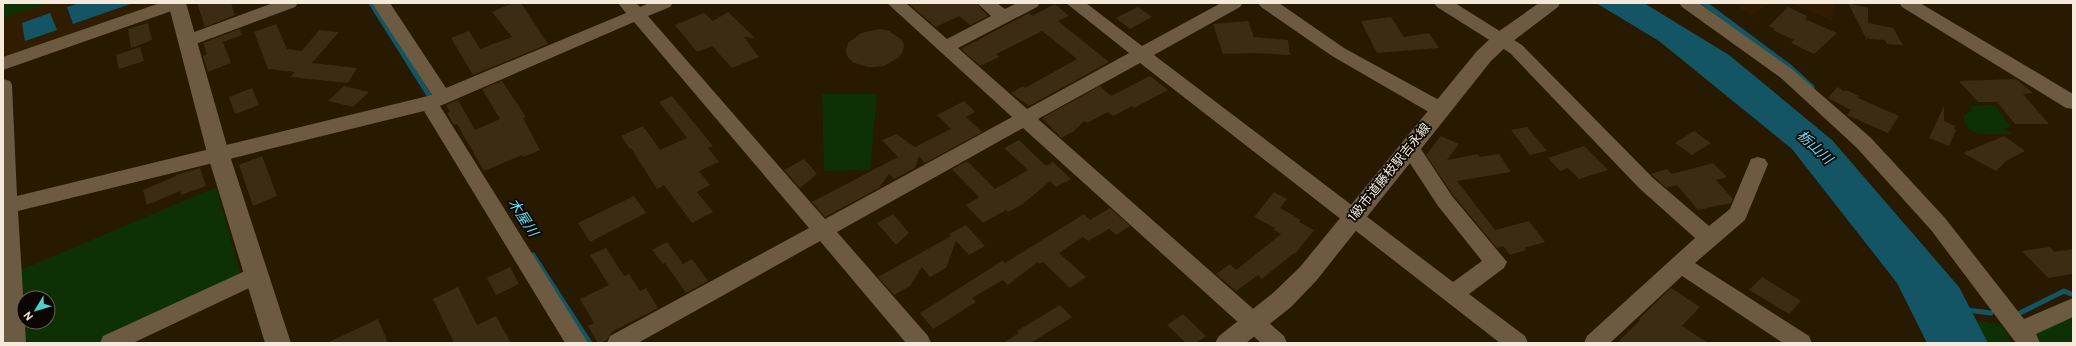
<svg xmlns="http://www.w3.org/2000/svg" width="2076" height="346" font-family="Overpass,'Noto Sans JP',sans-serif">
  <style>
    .built { fill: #301d00 }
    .green { fill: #0d3105; fill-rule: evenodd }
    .water { fill: #135564 }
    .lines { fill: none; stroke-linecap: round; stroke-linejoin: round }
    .stream { stroke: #135564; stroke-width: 5 }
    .building { fill: #3c2c13 }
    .street { fill: #6c5b40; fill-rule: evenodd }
    .secondary { fill: #6c5b40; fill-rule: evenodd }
    .labels { text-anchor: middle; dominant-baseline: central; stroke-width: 3.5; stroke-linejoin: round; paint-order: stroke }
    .street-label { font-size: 13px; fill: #f4e9da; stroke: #0b0601 }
    .water-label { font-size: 14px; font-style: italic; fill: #68defb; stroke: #0b0601 }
  </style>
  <rect width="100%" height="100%" fill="#281901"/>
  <!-- built -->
  <path class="built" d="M3 3H157L158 5 3 59Z
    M1733 3H1771L1751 16Z
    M1791 3H1836L1832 21Z"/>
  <!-- green -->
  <path class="green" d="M3 3H48L3 18Z
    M822 94H877L870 170 824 171Z
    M1994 105 2012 128H2004L2013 134H1979L1967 128 1963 116 1972 109 1969 106Z
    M216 187 242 279 104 343H25L21 270ZM24 298H48V322H24Z
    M2073 316V343H2037L2036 333Z
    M1976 320 2002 325 2012 343H1988Z"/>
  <!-- water -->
  <path class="water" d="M80 3H133L73 24 67 7Z
    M1596 3H1644L1729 55 1832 140 1959 287 1988 343H1927L1897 283 1792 149 1659 41Z
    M50 13 57 30 25 41 22 23Z"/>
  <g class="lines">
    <!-- stream -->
    <path class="stream" d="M371 3 430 97
      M1704 3 1790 67 1812 87
      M533 255 590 343
      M1967 310 1991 313
      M2020 313 2064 291 2071 294"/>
  </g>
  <!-- building -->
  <path class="building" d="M197 3H231L235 15 205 27Z
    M513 3H521L548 44 473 75 451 38 469 31 480 49 512 37 492 12Z
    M908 3H976L988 16 970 25 959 16 936 27Z
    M1848 3 1868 8V23L1893 28 1903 45 1887 44 1885 40 1869 39 1868 35 1867 40Z
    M1055 4 1069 16 1058 21 1109 62 1029 106 1011 93 1023 86 1025 88 1077 59 1042 31 996 54 999 57 980 66 961 49 1029 13 1032 16Z
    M1138 7 1152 17 1130 29 1116 18Z
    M1788 7 1807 16 1805 19 1837 33 1814 54 1791 43 1794 40 1773 30 1775 29 1769 26Z
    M728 12 755 38 744 37 759 57 732 68 712 46 697 52 675 25 704 13 713 21Z
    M1391 17 1404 37 1429 33 1439 48 1377 53 1361 21Z
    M1248 21 1254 37 1288 40 1290 55 1252 53 1223 54 1213 24Z
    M148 23 152 40 131 48 128 29Z
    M276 24 287 49 302 51 319 30 339 32 312 63 357 68 348 83 290 77 295 72 268 69 254 32Z
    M240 29 242 35 223 42 231 63 208 72 203 56 207 54 203 43Z
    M880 29 889 31 902 40 904 46 902 53 898 58 884 66 875 67H867L852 62 847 56 846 50 848 43 861 33Z
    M140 47 144 61 119 69 116 55Z
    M1150 76 1168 90 1134 108 1132 106 1113 116 1108 112 1087 123 1084 121 1074 131 1061 138 1042 118 1100 86 1111 96Z
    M2016 79 2033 93 2023 94 2049 124H2015L1997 102H1978L1959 81Z
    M502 81 526 117 523 118 540 150 523 157 522 155 484 171 457 124 454 125 447 113 450 112 446 105 458 100 475 130 500 119 482 89Z
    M344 86 369 92 353 107 328 101Z
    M1837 87 1844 91 1846 90 1859 96 1858 98 1899 116 1888 133 1847 115 1851 110 1828 98Z
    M252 88 259 105 235 114 229 97Z
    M672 96 713 146 708 148 719 162 699 171 710 185 697 192 713 212 692 223 664 185 657 189 631 148 630 149 621 136 643 126 660 150 687 138 659 102Z
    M964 101 975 112 966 117 982 132 925 163 919 156 915 168 894 179 889 174 879 188 825 217 812 202 898 157 882 140 896 134 915 147 951 129 937 115Z
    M1944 106V121L1955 126 1954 129 1956 130 1949 146 1929 138Z
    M1527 127 1547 151 1530 155 1511 130Z
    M1694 131 1711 143 1692 155 1675 143Z
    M1441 136 1459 144 1447 160 1478 154 1480 157 1499 154 1511 172 1457 181 1495 230 1529 221 1545 242 1524 248 1526 250 1510 255 1503 246 1497 248 1453 195 1426 155Z
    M2004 136 2025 151 2006 161 1996 171 1963 153Z
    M1019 140 1046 166 1053 162 1071 179 1056 187 1050 181 1023 204 1008 212 1006 210 983 223 966 205 979 197 952 169 967 161 995 189 1028 170 1004 148Z
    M1584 146 1608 170 1579 179 1568 168 1560 171 1548 158Z
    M262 156 277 196 253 206 239 165Z
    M804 159 817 174 800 188 784 170Z
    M1713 163 1727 177 1716 180 1733 199 1731 203 1698 210 1677 185 1666 188 1651 174 1667 169 1672 174Z
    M200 168 206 186 181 195 180 191 147 205 143 190 176 176V175Z
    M1274 192 1287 199 1280 208 1301 220 1299 222 1314 230 1295 254 1294 253 1262 279 1258 275 1236 291 1216 274 1230 264 1236 270 1281 234 1274 230 1275 228 1254 217Z
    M634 196 646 213 590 242 578 223Z
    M1110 208 1130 226 1116 235 1109 229 1088 241 1083 237 1059 253 1086 277 1070 288 1043 262 1039 264 1038 262 1008 285 1003 280 972 298 976 302 933 329 920 313 1002 261 1005 263 1084 214 1090 220Z
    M893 214 909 233 896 245 877 223Z
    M966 225 985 246 969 255 956 241 946 268 930 277 922 267 910 286 894 295 878 277 951 236 949 234Z
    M667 242 683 264 692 259 708 281 686 293 665 263 663 264 652 250Z
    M2050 247 2054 252 2073 249V274L2048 278 2022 251Z
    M606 248 624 276 629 274 640 291 646 288 658 308 613 331 606 341 598 343 588 326 594 323 580 299 609 285 590 255Z
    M510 267 519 284 496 295 487 278Z
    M1762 277 1801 301 1789 314 1749 290Z
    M458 287 477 325 496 316 511 343H454L433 299Z
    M1671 288 1700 307 1682 326 1708 343H1617L1640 320 1639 319Z
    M1060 305 1072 317 1031 343H1003L1019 333 1017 331Z
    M1183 314 1206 336 1196 343H1186L1167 325Z
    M378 319 388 343H327Z"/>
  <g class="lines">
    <!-- street -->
    <path class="street" d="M160 3H186L183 7 3 70V57Z
      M273 3H298L295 7 193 45 187 47 181 45 178 41 181 37Z
      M372 3H390L446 88 626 13 618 3H636L640 7 649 3H673L670 7 648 16 825 219 1012 117 887 3H906L947 39 991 16 977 3H997L1005 9 1017 3H1040L1037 7 958 48 1027 109 1129 53 1066 3H1086L1142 46 1221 3H1243L1240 7 1154 55 1453 282 1482 261 1438 206 1400 148 1403 143 1410 141 1417 143 1452 196 1507 262 1504 268 1469 294 1525 336 1528 343H1500L1140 63 1038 119 1284 336 1287 343H1261L1023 128 837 232 928 336 931 343H906L820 241 638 343H607L610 336 809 228 634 22 440 106 588 343H565L424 111 18 211 26 343H4L3 79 10 81 12 85 17 196 432 95Z
      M1258 3H1279L1344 48 1448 105 1450 110 1448 115 1441 117 1434 115 1332 56 1261 7Z
      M1434 3H1455L1522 45 1653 178 1709 226 1730 209 1751 159 1758 157 1765 159 1768 164 1745 220 1695 263 1809 336 1812 343H1783L1682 276 1610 343H1584L1587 336 1695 238 1639 188 1510 53 1437 7Z
      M1679 3H1699L1793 70 1871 138 1945 218 2024 319 2073 298V317L2036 334 2040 343H2016L1931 230 1857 148 1781 78 1682 7Z
      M1899 3H1920L2073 94V109L2066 108 1902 7Z
      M256 266 264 269 267 275 264 281 133 343H100L103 336Z"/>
    <!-- secondary -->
    <path class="secondary" d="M168 3H186L229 153 291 343H265L207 153Z
      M1539 3H1560L1558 7 1509 44 1491 61 1316 281 1291 307 1246 343H1215L1219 336 1273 293 1300 267 1477 51 1495 34Z"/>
  </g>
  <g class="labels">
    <!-- street labels -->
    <g class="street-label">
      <text transform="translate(1390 173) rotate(-51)">1級市道藤枝駅吉永線</text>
    </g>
    <!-- water labels -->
    <g class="water-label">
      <text transform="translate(1814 148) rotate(43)">栃山川</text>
      <text transform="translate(522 218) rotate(57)">木屋川</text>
    </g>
  </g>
  <!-- border -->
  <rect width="2076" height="346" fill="none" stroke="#f4e9da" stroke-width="8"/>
  <!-- north arrow -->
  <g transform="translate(36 310) rotate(232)"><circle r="19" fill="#0b0601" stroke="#686158"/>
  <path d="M0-3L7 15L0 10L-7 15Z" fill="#52cdcd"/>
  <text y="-6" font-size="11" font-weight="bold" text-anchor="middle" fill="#f4e9da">N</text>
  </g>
</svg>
